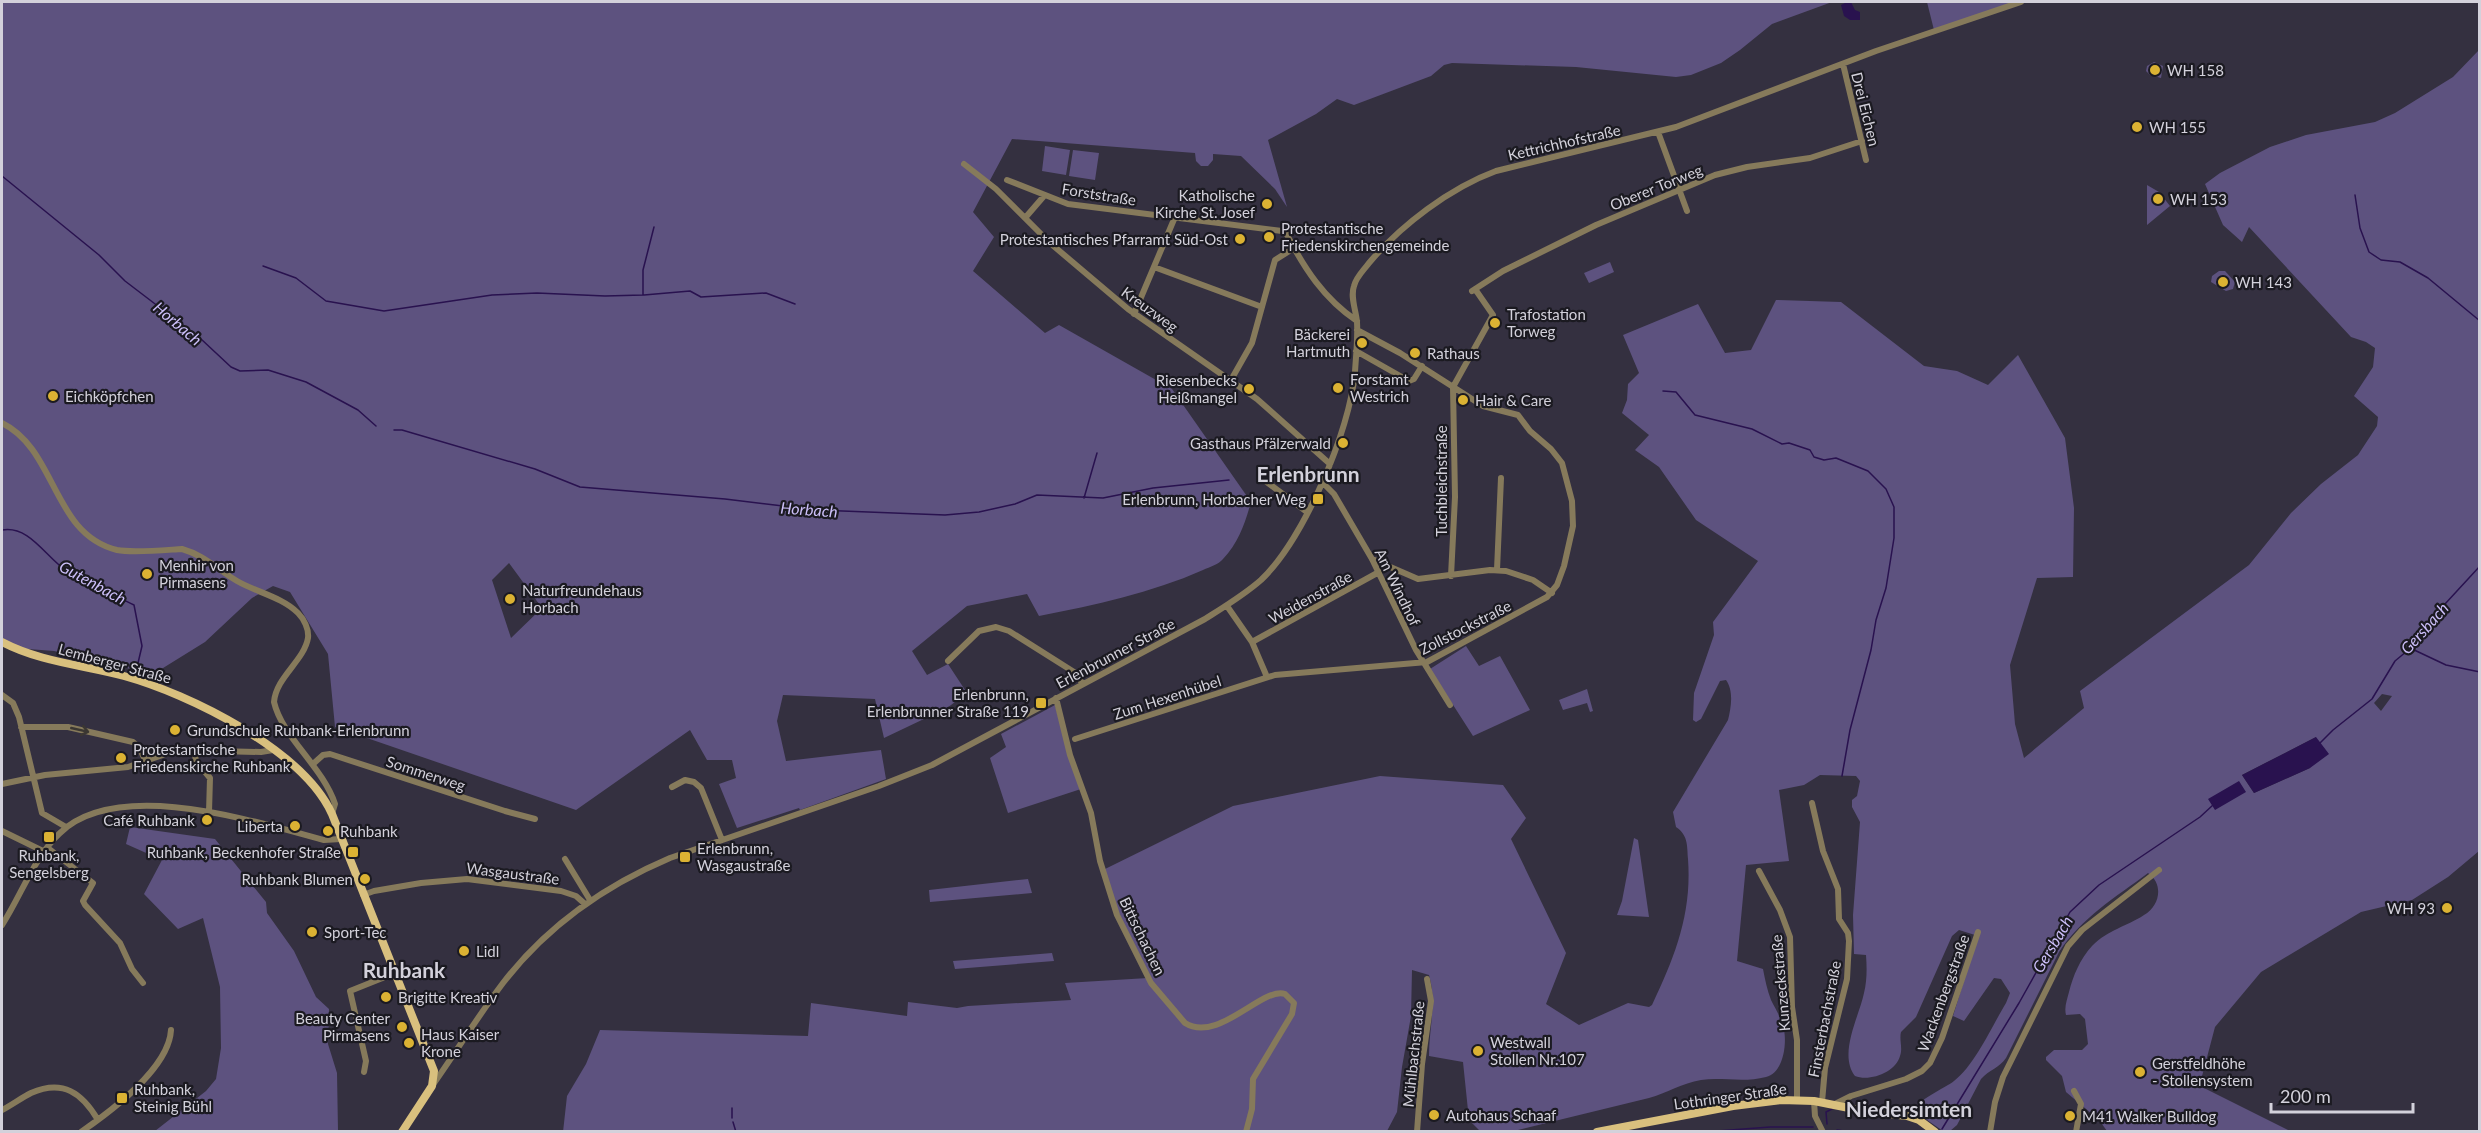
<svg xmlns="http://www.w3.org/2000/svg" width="2481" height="1133" font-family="Lato,sans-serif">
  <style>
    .green { fill: #5d527f; fill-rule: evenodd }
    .water { fill: #29124f }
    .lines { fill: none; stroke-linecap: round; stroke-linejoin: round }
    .stream { stroke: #29124f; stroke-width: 1.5 }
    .minor { stroke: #867a5b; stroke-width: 6 }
    .major { stroke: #d9c07e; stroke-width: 8 }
    .oneway { stroke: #3b3732 }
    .poi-dot { fill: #dbb233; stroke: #1b1a21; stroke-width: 2 }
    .labels { text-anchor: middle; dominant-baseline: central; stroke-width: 4.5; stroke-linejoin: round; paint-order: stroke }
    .poi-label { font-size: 15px; fill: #d3d1db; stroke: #1b1a21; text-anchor: start }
    .street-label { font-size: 15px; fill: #d3d1db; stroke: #1b1a21 }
    .water-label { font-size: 16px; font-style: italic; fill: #ccbff9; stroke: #1b1a21 }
    .district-label { font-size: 21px; font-weight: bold; fill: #d3d1db; stroke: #1b1a21 }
  </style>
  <rect width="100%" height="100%" fill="#343040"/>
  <!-- green -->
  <path class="green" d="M2 2H1832L1772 24 1740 50 1721 63 1691 75 1676 77 1576 67 1452 63 1444 65 1431 76 1354 105 1337 99 1316 114 1268 140 1287 207 1275 189 1241 156 1213 154V160L1208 166H1201L1196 161 1195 153 1012 139 973 212 994 237 973 271 1045 333 1059 325 1172 389 1251 502C1245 523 1239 542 1223 559 1219 564 1210 567 1203 570 1151 593 1095 605 1039 616L1027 594 967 606 912 651 927 675 948 664 967 693 947 708 884 738 875 699 783 695 777 721 786 761 881 750 886 779 800 810 799 808 737 828 719 784 736 778 732 760H707L690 730 576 810 335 727 328 654 290 592 273 586 252 598 205 642 155 673 143 674 122 666 54 651 2 647ZM509 563 542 608 511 638 492 580Z
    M1927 2H2020L1934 30Z
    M2479 50V851L2448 877 2412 900 2361 912 2261 972 2215 1027 2201 1080 2204 1088 2290 1131H2107L2099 1120 2066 1092 2062 1076 2046 1060V1057L2054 1050H2082L2088 1044 2085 1019 2080 1014 2066 1015C2064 1007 2067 1000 2069 992 2073 976 2080 959 2092 946 2109 929 2126 927 2144 915 2160 906 2164 884 2148 873 2116 897 2081 918 2059 952L2006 1058C1999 1068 1989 1070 1981 1079L1957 1125 1950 1131H1943L1914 1111C1915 1101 1945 1088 1954 1081 1975 1065 1992 1026 2006 1003L2010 993 2001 979 1994 978 1964 1021 1953 1016 1976 942 1975 935 1959 930 1952 936 1916 1017 1901 1032C1899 1040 1903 1048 1900 1056 1896 1072 1870 1082 1855 1076 1838 1054 1859 1017 1864 993 1867 981 1867 968 1866 955L1854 954 1853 915 1860 822 1852 807V800L1857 796 1860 781 1856 776 1820 775 1804 785 1779 790 1789 861 1746 865 1737 961 1763 969C1765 979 1767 990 1771 1000 1776 1010 1782 1019 1784 1030 1787 1045 1783 1073 1766 1077 1744 1083 1722 1077 1701 1080 1682 1083 1667 1093 1649 1098L1514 1131 1479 1130 1469 1120 1463 1062 1429 1056C1429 1028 1437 1002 1429 975L1412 970 1411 1016 1402 1067 1397 1112 1387 1131 563 1132 567 1096 586 1064 600 1030 808 1036 811 1003 907 1016 908 1002 957 1008 968 1006 1071 1000 1065 983 1148 978 1128 939 1103 870 1233 806 1380 776 1503 785 1526 818 1511 839 1566 953 1546 1004 1579 1025 1628 1003 1649 1007 1652 1005C1675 956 1692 914 1688 859 1687 845 1688 835 1676 827L1673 812 1728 720C1731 708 1734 691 1726 680L1720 681 1701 719 1696 722 1693 720 1694 693 1714 635 1713 622 1758 561 1696 520 1659 467 1635 450 1649 435 1622 413 1627 400 1628 384 1639 373 1623 335 1698 304 1725 353 1751 350 1776 300 1841 302 1924 366 1957 371 1988 385 2018 355 2065 438 2074 508 2073 577 2037 578 2010 665 2015 724 2024 758 2084 708 2080 691 2249 565 2291 513 2321 484 2358 455 2377 426 2378 417 2354 396 2373 367 2375 348 2366 342 2351 337 2249 227 2242 242 2223 225 2205 184 2220 173 2270 147 2306 135 2375 122 2395 113 2453 77ZM2382 694 2392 696 2381 711 2374 703ZM2316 737 2310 768 2254 793 2242 775Z
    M2154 62 2163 66 2161 78 2150 75 2146 71 2147 66Z
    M1045 146 1070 150 1066 175 1042 171Z
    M1073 150 1099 153 1095 180 1069 176Z
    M2147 185 2159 192 2170 206 2147 225Z
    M1610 262 1614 272 1589 283 1584 273Z
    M2219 271H2225L2235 282 2233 289 2226 291 2211 282 2212 276Z
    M1466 646 1479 666 1500 656 1530 710 1473 736 1430 669Z
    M1587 689 1593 711 1590 712 1587 703 1563 710 1559 700Z
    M1055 705 1069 756 1081 789 1008 813 990 758 1006 747 1001 734Z
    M130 827 215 839 266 902 267 913 294 951 316 997 329 1009 328 1044 337 1073 338 1131H155L206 1091 216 1079 221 1048 220 987 203 918 178 929 144 894 162 860 126 844Z
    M1634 838 1638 840 1649 917 1617 915 1622 901Z
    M1028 879 1032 893 930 902 929 890Z
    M1052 953 1054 961 955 969 953 961Z"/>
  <!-- water -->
  <path class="water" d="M1847 2H1851L1855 10 1860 12V20H1850L1844 16 1841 5Z
    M2316 737 2329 754 2310 768 2254 793 2242 775Z
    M2239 781 2246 792 2215 810 2208 799Z"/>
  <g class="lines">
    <!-- stream -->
    <path class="stream" d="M2 176 99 255 125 281 201 339 231 367 240 371 268 370 306 382 358 410 376 426
      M2355 195 2360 228 2369 252 2381 260 2400 262 2428 278 2480 321
      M263 266 296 278 326 301 384 311 492 295 537 293 605 296 643 295V270L654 227
      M644 295 690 291 701 297 766 293 795 304
      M1663 391 1676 392 1695 415 1752 429 1782 444 1789 443 1810 450 1814 457 1824 460 1836 458 1868 471 1886 489 1894 507V538L1886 588 1876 620 1871 650 1850 730 1842 776
      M394 430H402L535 469 580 487 725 499 817 510 945 515 979 512 1015 504 1037 495 1103 498 1153 488 1229 480
      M1084 498 1097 453
      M2 530C30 525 46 558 67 571 89 584 112 594 134 605L142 646 138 663
      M2410 648 2446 665 2480 672
      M2320 743 2333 730 2372 699 2395 661 2407 651 2433 617 2480 566
      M1847 1103 1851 1102
      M732 1108V1118
      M733 1122 736 1132
      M1827 1124 1826 1112 1832 1109
      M1942 1129 2019 1003 2070 912 2099 885 2200 817 2213 805
      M1837 1130 1851 1132
      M1704 1132 1770 1127H1813"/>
    <!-- minor -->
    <path class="minor" d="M1843 64 1866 160
      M1658 132 1687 211
      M964 164 996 189 1050 243 1128 309 1257 399 1330 464
      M1007 180 1068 204 1282 231 1286 233C1304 268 1324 299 1357 321
      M1025 218 1044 196
      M1154 267 1262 307
      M1472 291 1503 271 1596 225 1715 175 1747 167 1810 158 1862 141
      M1134 314 1175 217
      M1356 351 1409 381 1414 379 1422 366
      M1231 380 1252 343 1275 260 1294 248
      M2 423C57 450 52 534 117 550 133 553 165 550 182 549 204 555 218 570 237 581 256 592 282 597 298 613 304 619 309 629 308 638 304 661 276 677 274 702 282 737 323 767 335 804L332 814
      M1260 477 1307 512
      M1322 482 1334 494 1372 559 1416 650 1450 705
      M1372 559 1418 579 1490 570 1506 571 1533 580 1552 593
      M1497 570 1501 478
      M1451 576 1455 497 1453 387 1493 315 1475 289
      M1227 606 1252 642 1267 677
      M1252 642 1379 572
      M948 661 979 631 996 627 1009 631 1074 672 1083 684
      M2 695 13 703 19 717 42 813 66 827
      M1056 698 1070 755 1091 813 1100 861 1117 915 1151 983 1185 1023C1218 1044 1263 986 1285 994L1294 1003 1292 1014 1253 1079 1252 1109 1246 1132
      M21 727H68L133 742 139 747 146 762
      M1075 739 1275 675 1427 662 1547 597 1557 585 1564 566 1573 526 1572 501 1562 463 1551 449 1530 431 1518 415 1483 406 1400 353 1357 330
      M194 749 196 761 210 778 209 812
      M313 764 323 755 330 754 505 811 535 819
      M2 784 45 775 128 767 177 750 261 752 273 750
      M672 787 685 780 694 782 701 788 722 840
      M1812 803 1823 851 1838 889 1839 919 1848 933 1849 941 1847 979 1825 1068 1822 1102
      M2 831 45 852
      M48 848 93 883 83 901 85 905 120 943 132 969 143 983
      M565 859 590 900
      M1759 871 1780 910 1790 937 1792 1007 1797 1040V1100
      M363 895 374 891 421 883 467 879 561 891 576 896 585 904
      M2 925C21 896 34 857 60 833 118 777 256 822 324 840L341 839
      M364 1072 366 1061 350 991 395 973
      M432 1086C456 1052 478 1016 503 983 547 926 604 886 670 858L879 786 932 765 1205 619C1224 607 1244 595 1261 580 1304 539 1350 431 1355 372 1356 355 1358 338 1357 322 1356 310 1350 297 1354 286 1356 277 1364 270 1369 263 1401 225 1450 188 1496 171L1676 127 1876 51 2021 2
      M2074 1091 2081 1104 2076 1132
      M1814 1101 1815 1116 1823 1132
      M1833 1105 1851 1096 1906 1079 1922 1071 1930 1063 1942 1038 1978 932
      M2 1110C12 1105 21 1098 31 1093 63 1079 82 1093 98 1120
      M81 1132C110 1112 169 1068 171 1030
      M1417 1132 1422 1064 1431 1001 1427 979
      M1990 1132 1995 1102 2003 1077 2068 946 2082 930 2159 870"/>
    <!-- major -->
    <path class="major" d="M2 642C40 662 83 665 124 676 189 694 303 750 332 814L434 1071 432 1086 402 1132
      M1597 1132 1733 1106 1781 1100 1814 1101 1864 1111 1907 1116 1919 1120 1935 1132"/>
  </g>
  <!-- one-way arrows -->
  <defs><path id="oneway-shaft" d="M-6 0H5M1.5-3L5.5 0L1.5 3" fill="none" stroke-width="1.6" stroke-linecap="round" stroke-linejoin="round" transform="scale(1.5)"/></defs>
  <use class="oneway" href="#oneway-shaft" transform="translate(80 730) rotate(13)"/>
  <!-- markers -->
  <g class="poi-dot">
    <circle cx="2155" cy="70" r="6"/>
    <circle cx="2137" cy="127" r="6"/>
    <circle cx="2158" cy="199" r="6"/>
    <circle cx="1267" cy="204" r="6"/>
    <circle cx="1269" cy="237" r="6"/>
    <circle cx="1240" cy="239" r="6"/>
    <circle cx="2223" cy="282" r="6"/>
    <circle cx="1495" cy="323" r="6"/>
    <circle cx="1362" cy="343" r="6"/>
    <circle cx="1415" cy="353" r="6"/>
    <circle cx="1338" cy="388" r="6"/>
    <circle cx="1249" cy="389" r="6"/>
    <circle cx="53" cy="396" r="6"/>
    <circle cx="1463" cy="400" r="6"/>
    <circle cx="1343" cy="443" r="6"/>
    <rect x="1312" y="493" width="12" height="12" rx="3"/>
    <circle cx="147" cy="574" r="6"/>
    <circle cx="510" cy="599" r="6"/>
    <rect x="1035" y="697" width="12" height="12" rx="3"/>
    <circle cx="175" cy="730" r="6"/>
    <circle cx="121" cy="758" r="6"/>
    <circle cx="207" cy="820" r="6"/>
    <circle cx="295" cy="826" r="6"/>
    <circle cx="328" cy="831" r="6"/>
    <rect x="43" y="831" width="12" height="12" rx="3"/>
    <rect x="347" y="846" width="12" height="12" rx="3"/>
    <rect x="679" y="851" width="12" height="12" rx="3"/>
    <circle cx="365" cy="879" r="6"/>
    <circle cx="2447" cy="908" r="6"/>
    <circle cx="312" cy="932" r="6"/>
    <circle cx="464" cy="951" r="6"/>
    <circle cx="386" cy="997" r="6"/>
    <circle cx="402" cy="1027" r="6"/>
    <circle cx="409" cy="1043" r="6"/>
    <circle cx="1478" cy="1051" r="6"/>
    <circle cx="2140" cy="1072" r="6"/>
    <rect x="116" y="1092" width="12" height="12" rx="3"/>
    <circle cx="1434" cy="1115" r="6"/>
    <circle cx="2070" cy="1116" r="6"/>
  </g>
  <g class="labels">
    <!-- poi labels -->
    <g class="poi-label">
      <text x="2167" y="70">WH 158</text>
      <text x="2149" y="127">WH 155</text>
      <text x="1255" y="195" text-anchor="end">Katholische<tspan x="1255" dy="17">Kirche St. Josef</tspan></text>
      <text x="2170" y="199">WH 153</text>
      <text x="1281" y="228">Protestantische<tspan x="1281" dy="17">Friedenskirchengemeinde</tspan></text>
      <text x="1228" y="239" text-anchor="end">Protestantisches Pfarramt Süd-Ost</text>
      <text x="2235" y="282">WH 143</text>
      <text x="1507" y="314">Trafostation<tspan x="1507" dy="17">Torweg</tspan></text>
      <text x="1350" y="334" text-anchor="end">Bäckerei<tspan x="1350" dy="17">Hartmuth</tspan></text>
      <text x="1427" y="353">Rathaus</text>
      <text x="1350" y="379">Forstamt<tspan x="1350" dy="17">Westrich</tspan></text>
      <text x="1237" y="380" text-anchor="end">Riesenbecks<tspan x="1237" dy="17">Heißmangel</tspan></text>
      <text x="65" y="396">Eichköpfchen</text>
      <text x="1475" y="400">Hair &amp; Care</text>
      <text x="1331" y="443" text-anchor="end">Gasthaus Pfälzerwald</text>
      <text x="1306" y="499" text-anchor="end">Erlenbrunn, Horbacher Weg</text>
      <text x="159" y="565">Menhir von<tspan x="159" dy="17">Pirmasens</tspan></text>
      <text x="522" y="590">Naturfreundehaus<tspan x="522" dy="17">Horbach</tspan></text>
      <text x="1029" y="694" text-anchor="end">Erlenbrunn,<tspan x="1029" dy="17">Erlenbrunner Straße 119</tspan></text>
      <text x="187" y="730">Grundschule Ruhbank-Erlenbrunn</text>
      <text x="133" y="749">Protestantische<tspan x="133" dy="17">Friedenskirche Ruhbank</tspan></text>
      <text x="195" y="820" text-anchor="end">Café Ruhbank</text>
      <text x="283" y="826" text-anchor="end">Liberta</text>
      <text x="340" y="831">Ruhbank</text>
      <text x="697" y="848">Erlenbrunn,<tspan x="697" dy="17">Wasgaustraße</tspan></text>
      <text x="341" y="852" text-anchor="end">Ruhbank, Beckenhofer Straße</text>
      <text x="49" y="855" text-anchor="middle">Ruhbank,<tspan x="49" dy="17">Sengelsberg</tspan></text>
      <text x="353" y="879" text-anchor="end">Ruhbank Blumen</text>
      <text x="2435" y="908" text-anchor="end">WH 93</text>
      <text x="324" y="932">Sport-Tec</text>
      <text x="476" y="951">Lidl</text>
      <text x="398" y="997">Brigitte Kreativ</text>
      <text x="390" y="1018" text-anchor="end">Beauty Center<tspan x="390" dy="17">Pirmasens</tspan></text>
      <text x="421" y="1034">Haus Kaiser<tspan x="421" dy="17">Krone</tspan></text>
      <text x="1490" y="1042">Westwall<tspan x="1490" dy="17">Stollen Nr.107</tspan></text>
      <text x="2152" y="1063">Gerstfeldhöhe<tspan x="2152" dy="17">- Stollensystem</tspan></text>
      <text x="134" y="1089">Ruhbank,<tspan x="134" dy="17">Steinig Bühl</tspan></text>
      <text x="1446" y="1115">Autohaus Schaaf</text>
      <text x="2082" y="1116">M41 Walker Bulldog</text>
    </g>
    <!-- street labels -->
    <g class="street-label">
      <text transform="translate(1866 109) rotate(76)">Drei Eichen</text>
      <text transform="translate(1564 142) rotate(-13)">Kettrichhofstraße</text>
      <text transform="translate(1656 187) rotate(-22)">Oberer Torweg</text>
      <text transform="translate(1099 194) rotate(9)">Forststraße</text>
      <text transform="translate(1150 309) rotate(36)">Kreuzweg</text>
      <text transform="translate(1441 481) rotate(-90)">Tuchbleichstraße</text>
      <text transform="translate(1398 587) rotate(64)">Am Windhof</text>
      <text transform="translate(1310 597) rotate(-29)">Weidenstraße</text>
      <text transform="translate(1465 627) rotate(-27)">Zollstockstraße</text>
      <text transform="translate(1115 653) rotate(-28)">Erlenbrunner Straße</text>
      <text transform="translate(115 663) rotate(15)">Lemberger Straße</text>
      <text transform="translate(1167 697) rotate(-18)">Zum Hexenhübel</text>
      <text transform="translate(426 773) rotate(18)">Sommerweg</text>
      <text transform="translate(513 873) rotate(7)">Wasgaustraße</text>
      <text transform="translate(1143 936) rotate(64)">Bittschachen</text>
      <text transform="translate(1780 983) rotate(-95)">Kunzeckstraße</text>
      <text transform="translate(1943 993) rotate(-70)">Wackenbergstraße</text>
      <text transform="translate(1824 1019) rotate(-79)">Finsterbachstraße</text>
      <text transform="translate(1413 1054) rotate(-84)">Mühlbachstraße</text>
      <text transform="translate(1730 1096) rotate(-8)">Lothringer Straße</text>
    </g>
    <!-- water labels -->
    <g class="water-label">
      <text transform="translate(178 323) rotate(40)">Horbach</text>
      <text transform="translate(809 509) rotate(4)">Horbach</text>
      <text transform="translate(93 582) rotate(29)">Gutenbach</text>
      <text transform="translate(2424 628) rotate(-48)">Gersbach</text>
      <text transform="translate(2052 944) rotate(-59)">Gersbach</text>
    </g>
    <!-- district labels -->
    <g class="district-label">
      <text x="1308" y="473">Erlenbrunn</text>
      <text x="404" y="969">Ruhbank</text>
      <text x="1909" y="1108">Niedersimten</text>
    </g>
  </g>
  <!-- border -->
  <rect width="2481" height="1133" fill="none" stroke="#d3d1db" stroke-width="6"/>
  <!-- scale -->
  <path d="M2271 1103v9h142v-9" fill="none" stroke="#d3d1db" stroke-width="3"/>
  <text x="2280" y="1103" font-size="18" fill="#d3d1db" stroke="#1b1a21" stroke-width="4.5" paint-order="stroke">200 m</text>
</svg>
